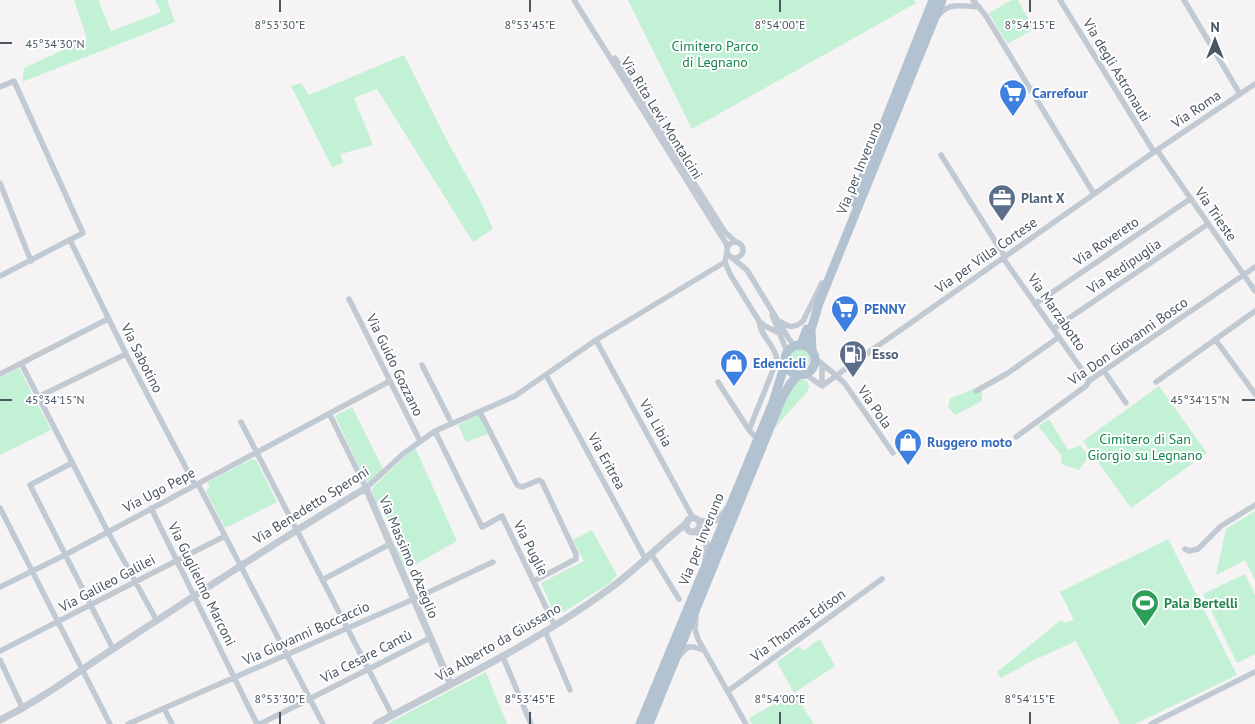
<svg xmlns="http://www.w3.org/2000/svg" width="1255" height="724" font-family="'PT Sans',sans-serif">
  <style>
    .green { fill: #c3f1d5 }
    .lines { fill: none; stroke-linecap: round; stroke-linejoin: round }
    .minor { stroke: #c1cad2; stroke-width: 5.5 }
    .tertiary { stroke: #c1cad2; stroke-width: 7 }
    .primary { stroke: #b3c2d1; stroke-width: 9 }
    .ticks { fill: none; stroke: #4a5661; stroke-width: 2 }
    .labels { text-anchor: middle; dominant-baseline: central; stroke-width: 4; stroke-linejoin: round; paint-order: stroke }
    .park-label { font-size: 14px; fill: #17864f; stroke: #fff }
    .street-label { font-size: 14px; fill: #4a5661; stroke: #fff }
    .shop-label { font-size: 14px; font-weight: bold; fill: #366cbe; stroke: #fff; text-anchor: start }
    .service-label { font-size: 14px; font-weight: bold; fill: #4e5e75; stroke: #fff; text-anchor: start }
    .leisure-label { font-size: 14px; font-weight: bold; fill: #27864d; stroke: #fff; text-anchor: start }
    .ticks-label { font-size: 12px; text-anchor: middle; fill: #4a5661; stroke: #fff; stroke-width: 4; stroke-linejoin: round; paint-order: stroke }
  </style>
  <rect width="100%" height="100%" fill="#f5f3f3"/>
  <!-- green -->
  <path class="green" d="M74 0H98L111 31 161 12 155 0H167L175 22 22 82 24 68 87 39Z
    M628 0H914L916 3 692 129Z
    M1012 0H1018L1034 29 1007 44 989 13Z
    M404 55 444 135 479 198 493 229 473 242 377 89 354 98 373 145 341 154 343 163 332 167 291 86 301 83 309 95Z
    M790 359a10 10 0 1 1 20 0a10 10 0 1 1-20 0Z
    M19 368 51 430 0 455V378Z
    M800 379 807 381 809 386 808 391 770 433 790 389Z
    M1159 386 1207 453 1131 508 1083 441Z
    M975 388 982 392V401L955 415 948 407 950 399Z
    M352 407 383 469 367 483 335 416Z
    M479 415 488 434 466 442 458 425Z
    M1049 419 1068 450 1080 445 1089 456 1079 470 1061 464 1062 456 1038 426Z
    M415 447 457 541 409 568 407 566 404 567 396 548 399 546 380 502 376 503 372 490 374 486Z
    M252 459 256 460 277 502 225 528 206 492 209 487 208 482Z
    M1255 511V580L1245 560 1216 575 1226 529Z
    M592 530 617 575 610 583 557 616 555 615 541 583 584 561 573 540Z
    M1168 539 1237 675 1135 724H1120L1076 641 1032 661 1001 678 997 672 1061 620 1064 623 1074 620 1060 592Z
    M1245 574 1255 595V654L1237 663 1203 594Z
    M820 639 835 666 794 693 814 724H752L749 718 794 693 777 662 799 646 803 651Z
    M486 672 507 724H387Z"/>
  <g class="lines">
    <!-- minor -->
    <path class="minor" d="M574 0 727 245V249
      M973 0 986 16 1094 194
      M1060 0 1154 152
      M1184 0 1240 94
      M939 15C948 2 965 6 979 7
      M615 58 725 232 736 242
      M0 87 14 81 83 233 0 276
      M1157 150 1255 291
      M941 155 1005 257
      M0 183 31 261
      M70 240 126 354 195 485
      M727 250a8 8 0 1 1 16 0a8 8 0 1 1-16 0Z
      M727 251 725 262 730 274 759 321 765 326 779 333
      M731 257 747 270 789 339 794 345
      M1003 258 1087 377 1089 381
      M349 299 420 441
      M1035 304 1190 199
      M772 315 787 352
      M781 322C789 328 795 328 803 321L822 283
      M1053 329 1208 224
      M1215 339 1255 394
      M596 340 693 518
      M816 359 837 376 845 384 893 453
      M21 363 108 532 157 621
      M422 365 452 424
      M822 365V386
      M1104 371 1126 403
      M0 374 108 319
      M805 374 822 386 862 357 1154 152 1255 84
      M546 375 646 560
      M718 382 749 430 757 439
      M1156 382 1255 311
      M976 391 1008 373 1059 337
      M38 397 126 354
      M480 412 517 485 522 487 539 480 542 482 576 554V559L572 561 534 581
      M330 415 366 488 403 454 435 431 515 396 596 340 725 262
      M241 422 392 715
      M749 430 777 360C776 346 760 336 759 321
      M435 431 482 527 502 516 555 626
      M1016 437 1086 386 1089 381 1255 267
      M72 463 30 485 113 649
      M198 484 323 724
      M0 508 110 724
      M151 508 257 724
      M1185 549 1189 551 1198 549 1221 526 1255 505
      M652 555 679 599
      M322 580 390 544
      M0 587 65 555 390 381
      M696 616 695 629 698 639 746 724
      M545 631 570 690
      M0 651 225 536
      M679 656 688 647H694L703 650
      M503 657 531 724
      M0 660 23 709
      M728 691 882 579
      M164 708 172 724
      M128 724 414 599 493 562
      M260 724 430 638
      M1151 724 1255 672"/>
    <!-- tertiary -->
    <path class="tertiary" d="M686 525a7 7 0 1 1 14 0a7 7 0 1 1-14 0Z
      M699 521C712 523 719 521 727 509
      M696 531C707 538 709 547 706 559
      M0 720C41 700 77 672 116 647 199 593 281 538 366 488L450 683
      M376 724C456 681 539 641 612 587 639 567 661 543 687 523"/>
    <!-- primary -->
    <path class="primary" d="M853 202 933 0
      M801 344 807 329
      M785 360a15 15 0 1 1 30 0a15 15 0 1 1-30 0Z
      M812 349 811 330 819 303 942 0
      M640 724 772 405 785 364
      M649 724 782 398 790 384 798 375"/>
  </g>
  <!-- ticks -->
  <path class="ticks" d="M280 0V12M530 0V12M780 0V12M1030 0V12M0 43H12M0 400H12M1242 400H1255M280 712V724M530 712V724M780 712V724M1030 712V724"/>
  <!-- icons -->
  <defs>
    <g id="supermarket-pin" transform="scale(1.4375)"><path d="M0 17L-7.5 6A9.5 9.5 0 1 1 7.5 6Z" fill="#3f7fe0" stroke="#fff"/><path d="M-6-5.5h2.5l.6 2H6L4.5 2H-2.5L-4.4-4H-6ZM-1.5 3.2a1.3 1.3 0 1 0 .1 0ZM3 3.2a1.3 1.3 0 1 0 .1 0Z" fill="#fff"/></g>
    <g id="office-pin" transform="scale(1.4375)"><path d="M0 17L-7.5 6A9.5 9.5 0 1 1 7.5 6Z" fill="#5c6f8a" stroke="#fff"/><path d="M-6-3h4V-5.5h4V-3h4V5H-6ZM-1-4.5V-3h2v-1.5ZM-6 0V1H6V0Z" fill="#fff"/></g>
    <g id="fuel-pin" transform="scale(1.4375)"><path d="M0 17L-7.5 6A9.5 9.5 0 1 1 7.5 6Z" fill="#5c6f8a" stroke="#fff"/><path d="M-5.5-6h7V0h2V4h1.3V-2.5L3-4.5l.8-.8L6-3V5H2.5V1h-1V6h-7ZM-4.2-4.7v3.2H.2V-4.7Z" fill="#fff"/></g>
    <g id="shop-pin" transform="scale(1.4375)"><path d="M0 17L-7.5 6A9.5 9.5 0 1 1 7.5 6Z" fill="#3f7fe0" stroke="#fff"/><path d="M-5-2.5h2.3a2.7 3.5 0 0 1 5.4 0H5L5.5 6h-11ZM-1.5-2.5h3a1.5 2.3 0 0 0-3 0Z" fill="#fff"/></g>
    <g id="stadium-pin" transform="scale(1.4375)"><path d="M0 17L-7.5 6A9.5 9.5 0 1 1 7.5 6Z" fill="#2e9e5b" stroke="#fff"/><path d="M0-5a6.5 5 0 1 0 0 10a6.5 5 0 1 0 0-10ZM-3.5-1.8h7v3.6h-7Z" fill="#fff"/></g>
  </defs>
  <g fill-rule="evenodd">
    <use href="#supermarket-pin" x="1013" y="93"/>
    <use href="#office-pin" x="1002" y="198"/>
    <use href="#supermarket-pin" x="845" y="309"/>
    <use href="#fuel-pin" x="853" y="354"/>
    <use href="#shop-pin" x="734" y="363"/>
    <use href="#shop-pin" x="908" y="442"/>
    <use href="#stadium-pin" x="1145" y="603"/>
  </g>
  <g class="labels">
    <!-- park labels -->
    <g class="park-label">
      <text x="715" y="46">Cimitero Parco<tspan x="715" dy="16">di Legnano</tspan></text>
      <text x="1145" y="439">Cimitero di San<tspan x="1145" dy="16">Giorgio su Legnano</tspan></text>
    </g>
    <!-- street labels -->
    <g class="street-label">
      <text transform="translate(1117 70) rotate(59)">Via degli Astronauti</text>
      <text transform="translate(1196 109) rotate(-34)">Via Roma</text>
      <text transform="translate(662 118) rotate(58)">Via Rita Levi Montalcini</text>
      <text transform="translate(859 168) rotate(-68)">Via per Inveruno</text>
      <text transform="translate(1216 214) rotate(55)">Via Trieste</text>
      <text transform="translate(1106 241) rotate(-34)">Via Rovereto</text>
      <text transform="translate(986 255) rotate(-35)">Via per Villa Cortese</text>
      <text transform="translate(1124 266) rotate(-34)">Via Redipuglia</text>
      <text transform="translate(1057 312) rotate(55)">Via Marzabotto</text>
      <text transform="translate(1128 341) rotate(-35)">Via Don Giovanni Bosco</text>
      <text transform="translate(142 358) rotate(63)">Via Sabotino</text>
      <text transform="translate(395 365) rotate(64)">Via Guido Gozzano</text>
      <text transform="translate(875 407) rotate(55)">Via Pola</text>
      <text transform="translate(656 423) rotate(61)">Via Libia</text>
      <text transform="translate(607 461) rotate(61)">Via Eritrea</text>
      <text transform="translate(159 490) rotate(-28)">Via Ugo Pepe</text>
      <text transform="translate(311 505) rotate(-32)">Via Benedetto Speroni</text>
      <text transform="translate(701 539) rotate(-68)">Via per Inveruno</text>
      <text transform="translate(531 548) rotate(63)">Via Puglie</text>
      <text transform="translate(409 557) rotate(67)">Via Massimo d'Azeglio</text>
      <text transform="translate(107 583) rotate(-28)">Via Galileo Galilei</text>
      <text transform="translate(202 584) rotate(64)">Via Guglielmo Marconi</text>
      <text transform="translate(798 625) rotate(-36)">Via Thomas Edison</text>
      <text transform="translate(306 633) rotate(-24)">Via Giovanni Boccaccio</text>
      <text transform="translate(498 642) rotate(-30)">Via Alberto da Giussano</text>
      <text transform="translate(366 656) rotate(-27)">Via Cesare Cantù</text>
    </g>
    <!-- shop labels -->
    <g class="shop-label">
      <text x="1032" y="93">Carrefour</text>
      <text x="864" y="309">PENNY</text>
      <text x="753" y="363">Edencicli</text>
      <text x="927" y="442">Ruggero moto</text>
    </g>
    <!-- service labels -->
    <g class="service-label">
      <text x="1021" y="198">Plant X</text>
      <text x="872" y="354">Esso</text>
    </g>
    <!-- leisure labels -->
    <g class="leisure-label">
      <text x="1164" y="603">Pala Bertelli</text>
    </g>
  </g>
  <g class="ticks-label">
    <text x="280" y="29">8°53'30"E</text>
    <text x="530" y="29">8°53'45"E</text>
    <text x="780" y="29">8°54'00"E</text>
    <text x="1030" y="29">8°54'15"E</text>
    <text x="55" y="48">45°34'30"N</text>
    <text x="55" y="404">45°34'15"N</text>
    <text x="1200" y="404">45°34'15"N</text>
    <text x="280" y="703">8°53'30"E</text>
    <text x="530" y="703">8°53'45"E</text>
    <text x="780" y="703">8°54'00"E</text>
    <text x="1030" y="703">8°54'15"E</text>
  </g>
  <!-- north arrow -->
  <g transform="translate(1215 40)" stroke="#ffffff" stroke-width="4" paint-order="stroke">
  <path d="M0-4L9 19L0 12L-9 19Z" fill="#4a5661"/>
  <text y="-8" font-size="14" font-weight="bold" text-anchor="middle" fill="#4a5661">N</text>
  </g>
</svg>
